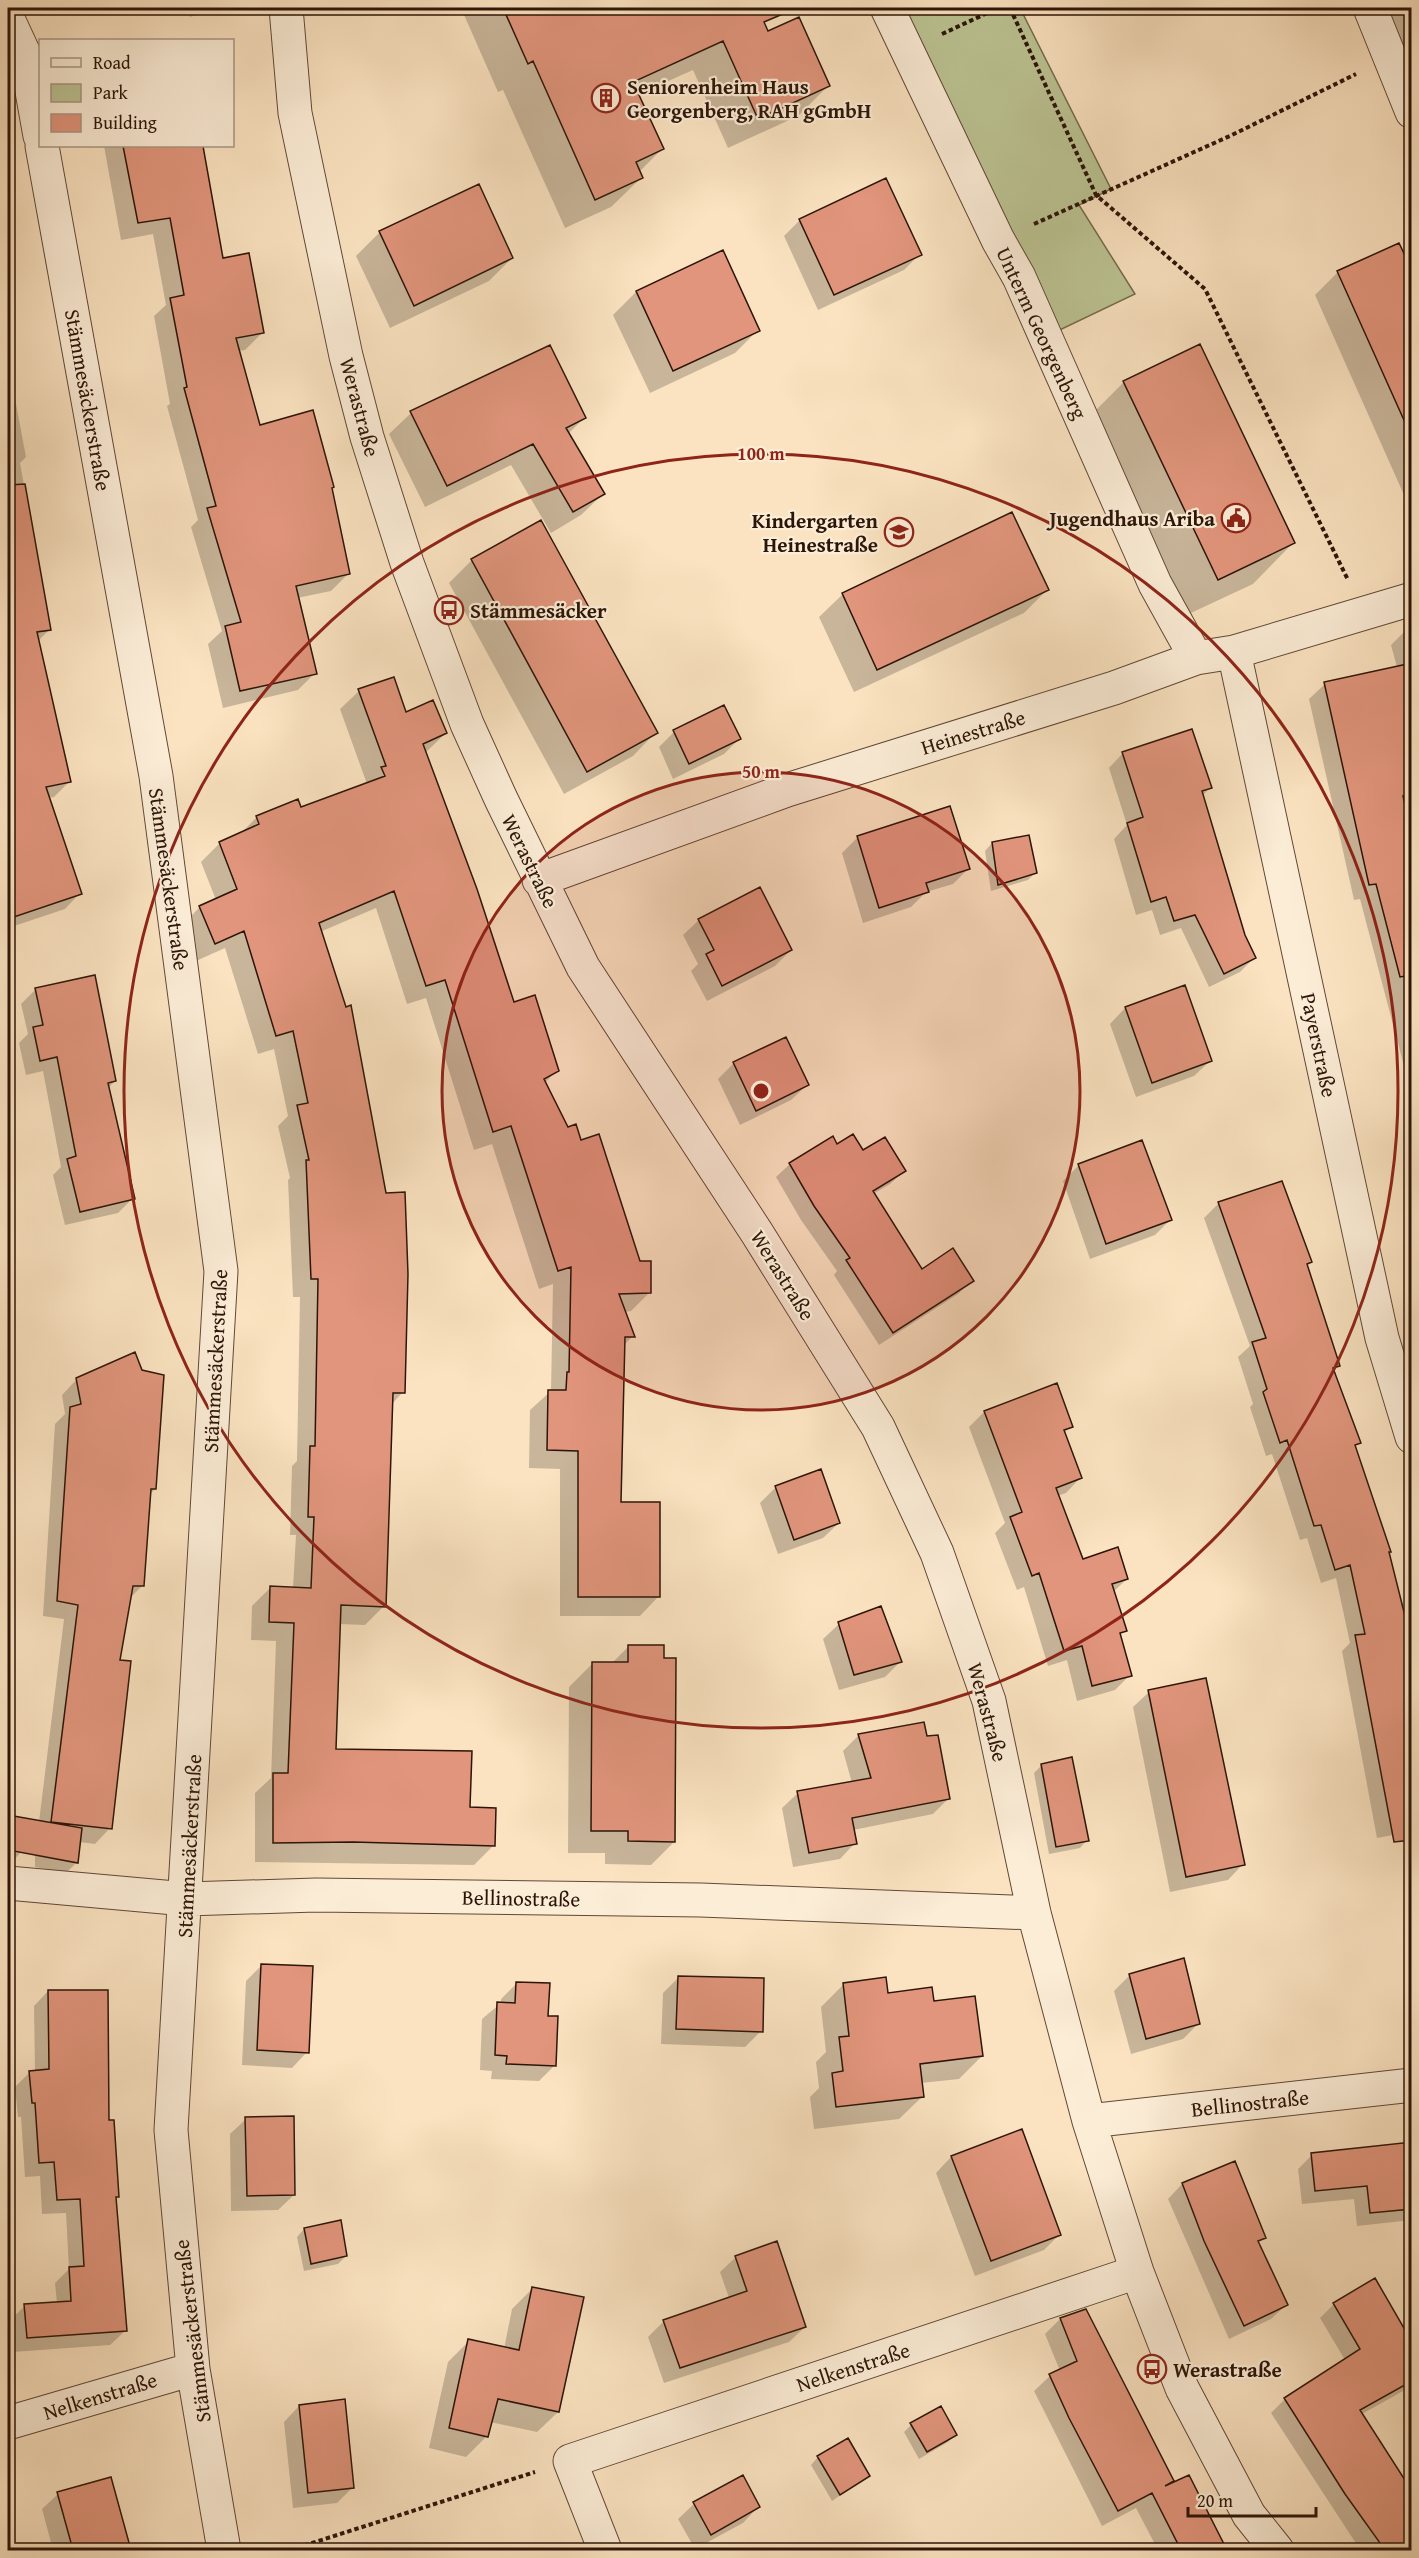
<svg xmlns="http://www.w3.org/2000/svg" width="1419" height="2558" font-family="'Gentium Book Plus',serif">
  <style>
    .green { fill: #bcc494; stroke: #746c4e; stroke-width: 1.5 }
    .shadow { fill: #0003 }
    .building { fill: #e1957c; stroke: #2c1508; stroke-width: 1.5 }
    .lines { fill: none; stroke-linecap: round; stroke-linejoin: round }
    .minor-casing { stroke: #604836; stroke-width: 35 }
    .path { stroke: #2c1508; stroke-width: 4; stroke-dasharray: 4.5 3; stroke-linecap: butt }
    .minor { stroke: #fcedd7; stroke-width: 33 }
    .ring { fill: none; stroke: #8f2418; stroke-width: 3 }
    .labels { text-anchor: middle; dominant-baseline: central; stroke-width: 4.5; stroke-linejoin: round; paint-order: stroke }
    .poi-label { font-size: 21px; font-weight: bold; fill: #2c1508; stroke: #fcedd7; text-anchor: start }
    .street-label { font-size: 21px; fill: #2c1508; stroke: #fcedd7 }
    .centre { fill: #8f2418; stroke: #fcedd7; stroke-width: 3 }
    .ring-label { font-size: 18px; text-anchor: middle; font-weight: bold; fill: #8f2418; stroke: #fcedd7; stroke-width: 4.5; stroke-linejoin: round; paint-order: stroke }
  </style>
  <rect width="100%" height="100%" fill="#fbe3c1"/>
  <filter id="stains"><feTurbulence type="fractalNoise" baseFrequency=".00333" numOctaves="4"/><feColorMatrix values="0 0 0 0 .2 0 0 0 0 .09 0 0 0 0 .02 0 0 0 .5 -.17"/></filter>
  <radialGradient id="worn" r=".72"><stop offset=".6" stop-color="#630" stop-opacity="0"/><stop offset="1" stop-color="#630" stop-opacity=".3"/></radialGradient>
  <!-- green -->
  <path class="green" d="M887 8H1020L1111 189 1079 205 1135 294 1045 337Z"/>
  <!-- shadow -->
  <path class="shadow" d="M38 8H62L41 16Z
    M187 8H218L190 17Z
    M461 8H601L604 13 616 8H756L768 33 828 86 798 116 728 148 693 70 637 95 662 149 639 172 641 178 611 207 565 228 503 90 498 92Z
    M1380 8H1412V47L1400 53Z
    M104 146H201L222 260 262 333 245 350 238 351 259 427 331 489 348 574 331 591 297 598 315 673 298 690 223 708 208 644 222 631 191 527 198 520 167 406 170 404 154 316 166 305 153 234 121 240Z
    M478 186 512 258 489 281 390 328 356 256 380 232Z
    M800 220 920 254 904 270 818 310 784 236Z
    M1338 272 1412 274V513L1315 295Z
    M636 292 758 330 735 353 650 393 613 315Z
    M8 361 26 457 20 463 50 629 38 641 70 781 54 797 48 798 80 893 65 909 8 928V853L12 852 8 833Z
    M1124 382 1293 543 1253 584 1178 619 1083 423Z
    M411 413 584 418 568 434 603 494 581 515 551 533 511 465 425 507 389 434Z
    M472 560 656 732 633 756 564 794 449 583Z
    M1047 590 1024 613 854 692 819 617 843 594Z
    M1412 630V679L1401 682 1391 645 1403 633Z
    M1325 684 1412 846V1072L1406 1074 1360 899 1354 900 1309 699Z
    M359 691 446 733 425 753 513 1004 557 1070 545 1083 567 1129 580 1141 650 1292 631 1311 624 1312 633 1336 623 1346 619 1503 658 1597 640 1616H560V1469L529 1468 530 1410 551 1391 553 1284 539 1289 492 1144 474 1150 426 998 407 1004 376 908 320 932 403 1392 391 1405 384 1606 365 1625 339 1624 334 1751 469 1808 493 1846 474 1865 255 1862V1793L271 1778 276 1641 251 1640 252 1606 271 1587 293 1588 296 1535H290L292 1466 297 1461 300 1297H293L288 1180 290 1178 278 1126 288 1116 274 1049 258 1054 225 948 196 961 181 926 200 907 216 900 201 862 220 843 239 835 257 817 300 809 367 784 340 709Z
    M674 732 739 739 724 754 673 779 659 747Z
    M1123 753 1210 788 1202 796 1244 936 1254 958 1240 972 1209 987 1181 928 1160 935 1152 910 1136 915 1114 839 1127 825 1109 768Z
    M949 808 968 869 953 884 926 892 911 907 863 923 842 853 857 838Z
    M992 843 1035 873 1028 880 991 891 985 851Z
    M699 920 791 950 775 966 707 1001 691 971 698 964 683 935Z
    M36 989 115 1081 108 1088 133 1198 118 1213 65 1225 53 1175 61 1167 43 1071 26 1075 19 1043 28 1034 21 1004Z
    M1125 1008 1210 1061 1194 1076 1136 1097 1110 1024Z
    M734 1063 807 1085 791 1100 740 1125 718 1079Z
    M833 1138 836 1146 904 1171 890 1184 873 1194 921 1271 972 1280 958 1294 879 1345 834 1275 837 1271 801 1220 776 1177 790 1164Z
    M1079 1165 1170 1220 1155 1235 1090 1259 1063 1181Z
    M1219 1203 1310 1262 1306 1266 1338 1366 1333 1371 1359 1443 1354 1447 1387 1553 1406 1625H1412V1841L1409 1832 1377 1838 1342 1651 1350 1643 1336 1578 1321 1583 1307 1538 1300 1540 1272 1454 1266 1456 1250 1407 1253 1404 1238 1357 1250 1346 1204 1218Z
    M77 1379 155 1489 149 1495 142 1586 130 1598 118 1661 110 1828 95 1844 79 1842 77 1862 66 1873 35 1867V1833L38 1830 64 1619 43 1616 55 1424 65 1414 62 1395Z
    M984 1412 1071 1426 1064 1433 1081 1477 1066 1493 1057 1496 1082 1561 1127 1579 1113 1592 1125 1631 1119 1636 1130 1675 1115 1690 1077 1701 1067 1660 1048 1666 1024 1587 1017 1590 995 1533 1005 1523 969 1427Z
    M776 1487 839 1523 823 1538 778 1554 760 1503Z
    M839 1624 900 1662 885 1677 839 1690 823 1639Z
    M629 1646 674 1842 651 1865 605 1864V1853H568L569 1687 592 1664H611Z
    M1149 1692 1243 1864 1228 1880 1170 1892 1133 1707Z
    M859 1735 926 1738 949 1798 933 1814 853 1830 855 1843 840 1859 793 1867 782 1808 798 1793 852 1783 843 1751Z
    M1042 1765 1087 1840 1080 1848 1049 1854 1034 1773Z
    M8 1817 31 1821 21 1852 14 1860 8 1858Z
    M262 1965 307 2052 292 2068 242 2065 246 1981Z
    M1130 1975 1199 2023 1183 2039 1131 2054 1114 1991Z
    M679 1977 761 2031 745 2047 661 2044 663 1993Z
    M517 1983 546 2018 554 2066 539 2081 491 2079 492 2071 480 2070 482 2019 501 2003V1999Z
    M844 1984 933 2002 982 2056 959 2079 921 2083 923 2096 899 2119 814 2129 810 2097 819 2088 816 2062 826 2052 821 2007Z
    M48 1991 108 2122 117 2196 115 2199 125 2331 110 2345 13 2352 10 2320 25 2306 57 2303 55 2283 69 2269 66 2213 42 2214 40 2176 25 2177 21 2117H18L15 2087 30 2072H35L34 2006Z
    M246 2119 294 2195 278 2210 231 2211 230 2134Z
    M1021 2131 1060 2234 1044 2250 975 2276 936 2173 951 2157Z
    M1412 2143V2220L1357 2226 1354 2199 1302 2204 1298 2169 1312 2155Z
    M1182 2184 1264 2237 1258 2243 1286 2305 1271 2319 1229 2339 1168 2199Z
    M304 2229 346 2256 338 2264 304 2271 297 2237Z
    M736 2257 805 2327 789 2342 664 2383 648 2337 664 2321 729 2298 720 2272Z
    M533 2288 558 2412 537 2432 490 2422 487 2436 466 2457 429 2448 448 2362 469 2341 504 2349 512 2309Z
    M1334 2304 1405 2334 1412 2329V2386L1362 2414 1412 2491V2550H1357L1359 2548 1271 2413 1285 2399 1345 2360 1320 2318Z
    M1060 2319 1172 2481 1167 2486 1221 2542 1213 2550H1158L1136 2508 1102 2526 1034 2391 1050 2376 1060 2371 1045 2334Z
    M299 2406 353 2487 337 2503 293 2508 284 2422Z
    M911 2425 955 2435 948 2442 919 2459 904 2432Z
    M818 2457 868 2476 832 2501 811 2465Z
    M58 2494 128 2546 124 2550H53L42 2509Z
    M694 2504 758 2507 743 2523 695 2549 678 2519Z"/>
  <!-- building -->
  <path class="building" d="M503 8H797L764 22 768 31 799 17 830 86 758 119 723 41 633 82 664 149 636 162 643 178 595 200 533 61 528 64Z
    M123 146H203L223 258 249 253 264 333 236 338 260 425 313 410 334 487 332 488 350 574 296 586 317 674 240 691 225 626 241 622 207 508 216 506 184 388 187 387 170 298 184 295 170 218 138 223Z
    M886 178 922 255 834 295 799 219Z
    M479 184 513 258 414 306 379 231Z
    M1399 243 1412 270V438L1337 271Z
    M723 250 760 331 673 371 636 291Z
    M1200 344 1295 543 1218 580 1123 381Z
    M550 345 586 418 566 428 605 494 573 512 533 444 447 486 410 411Z
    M25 484 51 630 37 632 71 782 46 787 82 894 8 919V485Z
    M1012 512 1049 590 877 670 842 593Z
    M541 520 658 733 587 772 471 559Z
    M1412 663V795L1403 796 1412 837V975L1400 977 1376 884 1369 885 1324 682Z
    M394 677 406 712 433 700 447 733 423 744 477 889 514 1002 535 995 559 1071 544 1079 568 1127 576 1124 581 1140 599 1134 640 1261H651V1293L619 1294 635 1337H625L621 1502H660V1597H578V1451L547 1450 548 1390H566L567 1372H569L571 1267 558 1271 511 1126 493 1132 445 980 426 986 394 891 319 923 346 1007 351 1005 386 1193 405 1192 408 1274 405 1393H393L386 1607 341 1605 336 1749 472 1751 470 1807 496 1808 495 1846 353 1842 273 1843V1773H288L294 1623 269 1622 270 1586 311 1588 314 1517H308L310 1446H315L318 1279H311L306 1160H309L297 1105 308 1103 293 1031 276 1036 244 931 215 944 199 906 237 889 219 842 259 824 256 816 298 799 301 807 385 776 381 767 386 766 358 689Z
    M724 705 741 739 689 764 673 730Z
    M1192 729 1212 788 1202 791 1245 935 1256 958 1224 974 1195 915 1174 921 1166 897 1151 902 1127 823 1143 817 1122 752Z
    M950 806 970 869 926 883 929 892 879 908 857 836Z
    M1029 835 1037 873 998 885 992 842Z
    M760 887 792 950 722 986 706 954 714 950 698 919Z
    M95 975 116 1081 108 1083 135 1199 80 1212 67 1159 76 1156 57 1057 40 1061 33 1027 43 1025 35 988Z
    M1185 985 1212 1061 1152 1083 1125 1007Z
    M786 1037 809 1085 756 1111 733 1062Z
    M853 1134 863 1150 885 1137 906 1171 873 1191 922 1269 953 1248 974 1281 893 1333 846 1260 850 1258 814 1206 789 1163 833 1136 837 1144Z
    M1142 1140 1172 1220 1106 1244 1078 1164Z
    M1282 1181 1312 1262 1307 1264 1340 1366 1333 1368 1361 1443 1355 1445 1391 1552H1389L1407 1624 1412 1623V1840L1394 1842 1355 1635 1365 1634 1350 1565 1335 1570 1321 1525 1314 1526 1287 1440 1280 1443 1263 1392 1267 1389 1252 1342 1266 1338 1218 1202Z
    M135 1352 142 1370 164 1375 156 1489H151L144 1586H133L120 1660 131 1661 112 1829 51 1822 78 1605 57 1601 70 1407 81 1404 76 1378Z
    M1057 1383 1073 1427 1064 1430 1082 1478 1056 1488 1083 1559 1118 1547 1128 1579 1112 1584 1127 1631 1120 1633 1132 1676 1092 1686 1082 1646 1064 1651 1039 1573 1032 1576 1010 1517 1022 1512 984 1411Z
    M821 1469 840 1523 794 1540 775 1486Z
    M881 1606 902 1662 854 1675 838 1622Z
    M628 1645H664V1658H676L675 1842 628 1841V1831H591L592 1662H628Z
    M1206 1678 1245 1865 1186 1877 1148 1690Z
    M924 1722 927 1736 938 1735 950 1799 852 1818 857 1844 809 1853 797 1791 871 1778 858 1734Z
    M1072 1757 1089 1841 1056 1847 1041 1764Z
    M8 1815 82 1828 78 1863 8 1850Z
    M1184 1958 1200 2024 1146 2039 1129 1974Z
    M261 1964 313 1966 309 2053 257 2050Z
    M678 1976 764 1978 763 2032 676 2029Z
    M886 1977 888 1993 932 1987 934 2001 975 1996 983 2056 920 2064 924 2097 836 2107 832 2073 843 2071 839 2037 849 2036 843 1983Z
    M516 1982 550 1983 548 2016H558L556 2066 506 2064 507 2056 495 2055 497 2002 515 2003Z
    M48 1990H108L109 2120H114L119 2197H116L127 2331 27 2338 24 2304 71 2301 69 2267 84 2266 80 2199 57 2200 54 2162 39 2163 35 2103H32L29 2071 49 2069Z
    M294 2116 295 2195 247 2196 245 2117Z
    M1022 2129 1061 2235 991 2261 951 2156Z
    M1412 2142V2209L1370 2213 1367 2186 1315 2191 1311 2153Z
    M1235 2161 1266 2238 1258 2241 1288 2305 1244 2326 1204 2241 1182 2183Z
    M341 2220 347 2256 311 2264 304 2228Z
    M777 2241 806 2327 680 2368 663 2320 747 2291 735 2256Z
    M1375 2278 1412 2342V2381L1360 2410 1412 2491V2550H1385L1345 2494 1284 2398 1360 2349 1333 2303Z
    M532 2287 584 2297 559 2412 498 2399 488 2437 449 2428 468 2339 519 2350Z
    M1086 2309 1174 2481 1165 2486 1189 2475 1227 2550H1181L1152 2493 1118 2511 1069 2418 1049 2374 1077 2361 1060 2318Z
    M345 2399 354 2488 308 2493 299 2405Z
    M941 2406 957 2435 927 2452 910 2423Z
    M848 2438 870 2476 840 2495 817 2456Z
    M743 2475 760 2507 711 2535 693 2502Z
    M111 2477 131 2550H73L57 2492Z"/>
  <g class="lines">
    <!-- minor casing -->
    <g class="minor-casing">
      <path id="minor" d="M286 8 295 113 346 356 367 437 407 563 467 724 501 799 583 967 757 1233 878 1427 937 1553 989 1701 1034 1913 1089 2121 1137 2272 1182 2388 1249 2515 1277 2550
        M887 8 998 240 1019 277 1155 584 1196 658
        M1370 8 1412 112
        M8 19 26 58 40 136
        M42 146 156 776 221 1271 171 2130 193 2369 224 2550
        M1234 652 1382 1338 1412 1437
        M539 880 787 790 1114 688 1196 658 1234 652 1412 599
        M8 1883 186 1899 316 1895 701 1900 1034 1913
        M1089 2121 1412 2085
        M8 2423 193 2369
        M605 2550 570 2461 1137 2272"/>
    </g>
    <!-- path -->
    <path class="path" d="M1010 8 1096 195 1205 289 1348 580
      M942 34 998 8
      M1034 224 1232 135 1356 74
      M290 2550 535 2472"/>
    <!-- minor -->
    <use href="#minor" class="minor"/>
  </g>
  <!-- distance rings -->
  <circle cx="761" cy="1091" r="319" fill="#8f2418" fill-opacity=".12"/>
  <g class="ring">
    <circle cx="761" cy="1091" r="319"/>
    <circle cx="761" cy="1091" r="637"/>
  </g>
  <!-- icons -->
  <defs>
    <g id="building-ring" transform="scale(1.5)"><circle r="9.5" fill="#fcedd7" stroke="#8f2418" stroke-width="1.5"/><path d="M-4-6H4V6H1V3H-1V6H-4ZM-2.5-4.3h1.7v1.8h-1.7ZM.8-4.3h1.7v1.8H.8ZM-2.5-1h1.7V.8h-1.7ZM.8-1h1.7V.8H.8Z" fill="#8f2418"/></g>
    <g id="civic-ring" transform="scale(1.5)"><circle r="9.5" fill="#fcedd7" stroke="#8f2418" stroke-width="1.5"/><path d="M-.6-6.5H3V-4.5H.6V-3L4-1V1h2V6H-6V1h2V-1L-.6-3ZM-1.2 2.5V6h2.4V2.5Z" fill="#8f2418"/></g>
    <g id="school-ring" transform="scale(1.5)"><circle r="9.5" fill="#fcedd7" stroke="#8f2418" stroke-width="1.5"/><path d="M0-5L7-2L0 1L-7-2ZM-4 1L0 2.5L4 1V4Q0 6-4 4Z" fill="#8f2418"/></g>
    <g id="bus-ring" transform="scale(1.5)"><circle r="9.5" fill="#fcedd7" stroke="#8f2418" stroke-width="1.5"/><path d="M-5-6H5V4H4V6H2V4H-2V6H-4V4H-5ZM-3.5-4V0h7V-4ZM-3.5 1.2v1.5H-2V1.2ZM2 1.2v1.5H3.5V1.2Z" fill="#8f2418"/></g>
  </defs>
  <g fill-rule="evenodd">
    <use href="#building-ring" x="606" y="98"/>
    <use href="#civic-ring" x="1236" y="518"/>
    <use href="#school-ring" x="899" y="532"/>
    <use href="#bus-ring" x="449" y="610"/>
    <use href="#bus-ring" x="1152" y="2369"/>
  </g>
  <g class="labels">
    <!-- poi labels -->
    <g class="poi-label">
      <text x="627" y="86">Seniorenheim Haus<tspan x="627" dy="24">Georgenberg, RAH gGmbH</tspan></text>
      <text x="1215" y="518" text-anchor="end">Jugendhaus Ariba</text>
      <text x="878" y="520" text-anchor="end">Kindergarten<tspan x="878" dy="24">Heinestraße</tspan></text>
      <text x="470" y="610">Stämmesäcker</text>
      <text x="1173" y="2369">Werastraße</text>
    </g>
    <!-- street labels -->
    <g class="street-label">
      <text transform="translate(1042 333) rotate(65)">Unterm Georgenberg</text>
      <text transform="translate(88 400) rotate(80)">Stämmesäckerstraße</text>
      <text transform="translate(360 407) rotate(75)">Werastraße</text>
      <text transform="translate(973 732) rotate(-17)">Heinestraße</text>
      <text transform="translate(530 861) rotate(64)">Werastraße</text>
      <text transform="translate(169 879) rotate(82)">Stämmesäckerstraße</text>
      <text transform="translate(1319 1045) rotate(78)">Payerstraße</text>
      <text transform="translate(783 1275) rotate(58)">Werastraße</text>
      <text transform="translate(215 1361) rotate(-87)">Stämmesäckerstraße</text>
      <text transform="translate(988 1712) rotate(75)">Werastraße</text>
      <text transform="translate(189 1846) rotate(-87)">Stämmesäckerstraße</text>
      <text transform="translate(521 1898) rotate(1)">Bellinostraße</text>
      <text transform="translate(1250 2103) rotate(-6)">Bellinostraße</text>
      <text transform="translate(192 2331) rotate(-97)">Stämmesäckerstraße</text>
      <text transform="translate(853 2367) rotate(-18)">Nelkenstraße</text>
      <text transform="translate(100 2396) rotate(-17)">Nelkenstraße</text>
    </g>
  </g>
  <circle cx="761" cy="1091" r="9" class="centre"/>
  <g class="ring-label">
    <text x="761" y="460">100 m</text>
    <text x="761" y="778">50 m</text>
  </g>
  <!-- margin -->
  <rect width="1419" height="2558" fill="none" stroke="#fbe3c1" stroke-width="30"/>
  <rect x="9" y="9" width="1401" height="2540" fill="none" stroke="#2c1508" stroke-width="3"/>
  <rect x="15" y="15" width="1389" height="2528" fill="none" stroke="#2c1508" stroke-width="1.5"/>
  <!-- legend -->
  <rect x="39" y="39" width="195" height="108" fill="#fcedd7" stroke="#a99784" stroke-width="1.5"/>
  <rect x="51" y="58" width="30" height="9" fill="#fcedd7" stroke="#a99784" stroke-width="1.5"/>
  <text x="93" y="69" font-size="18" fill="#2c1508">Road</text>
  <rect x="51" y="84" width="30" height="18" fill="#bcc494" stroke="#a99784" stroke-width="1.5"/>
  <text x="93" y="99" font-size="18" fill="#2c1508">Park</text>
  <rect x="51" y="114" width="30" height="18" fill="#e1957c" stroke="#a99784" stroke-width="1.5"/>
  <text x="93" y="129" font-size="18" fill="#2c1508">Building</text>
  <!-- scale -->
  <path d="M1188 2507v9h128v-9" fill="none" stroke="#2c1508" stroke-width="3"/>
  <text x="1197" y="2507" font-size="18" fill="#2c1508" stroke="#fcedd7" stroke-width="4.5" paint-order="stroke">20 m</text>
  <rect width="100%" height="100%" filter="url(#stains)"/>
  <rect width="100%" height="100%" fill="url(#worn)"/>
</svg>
